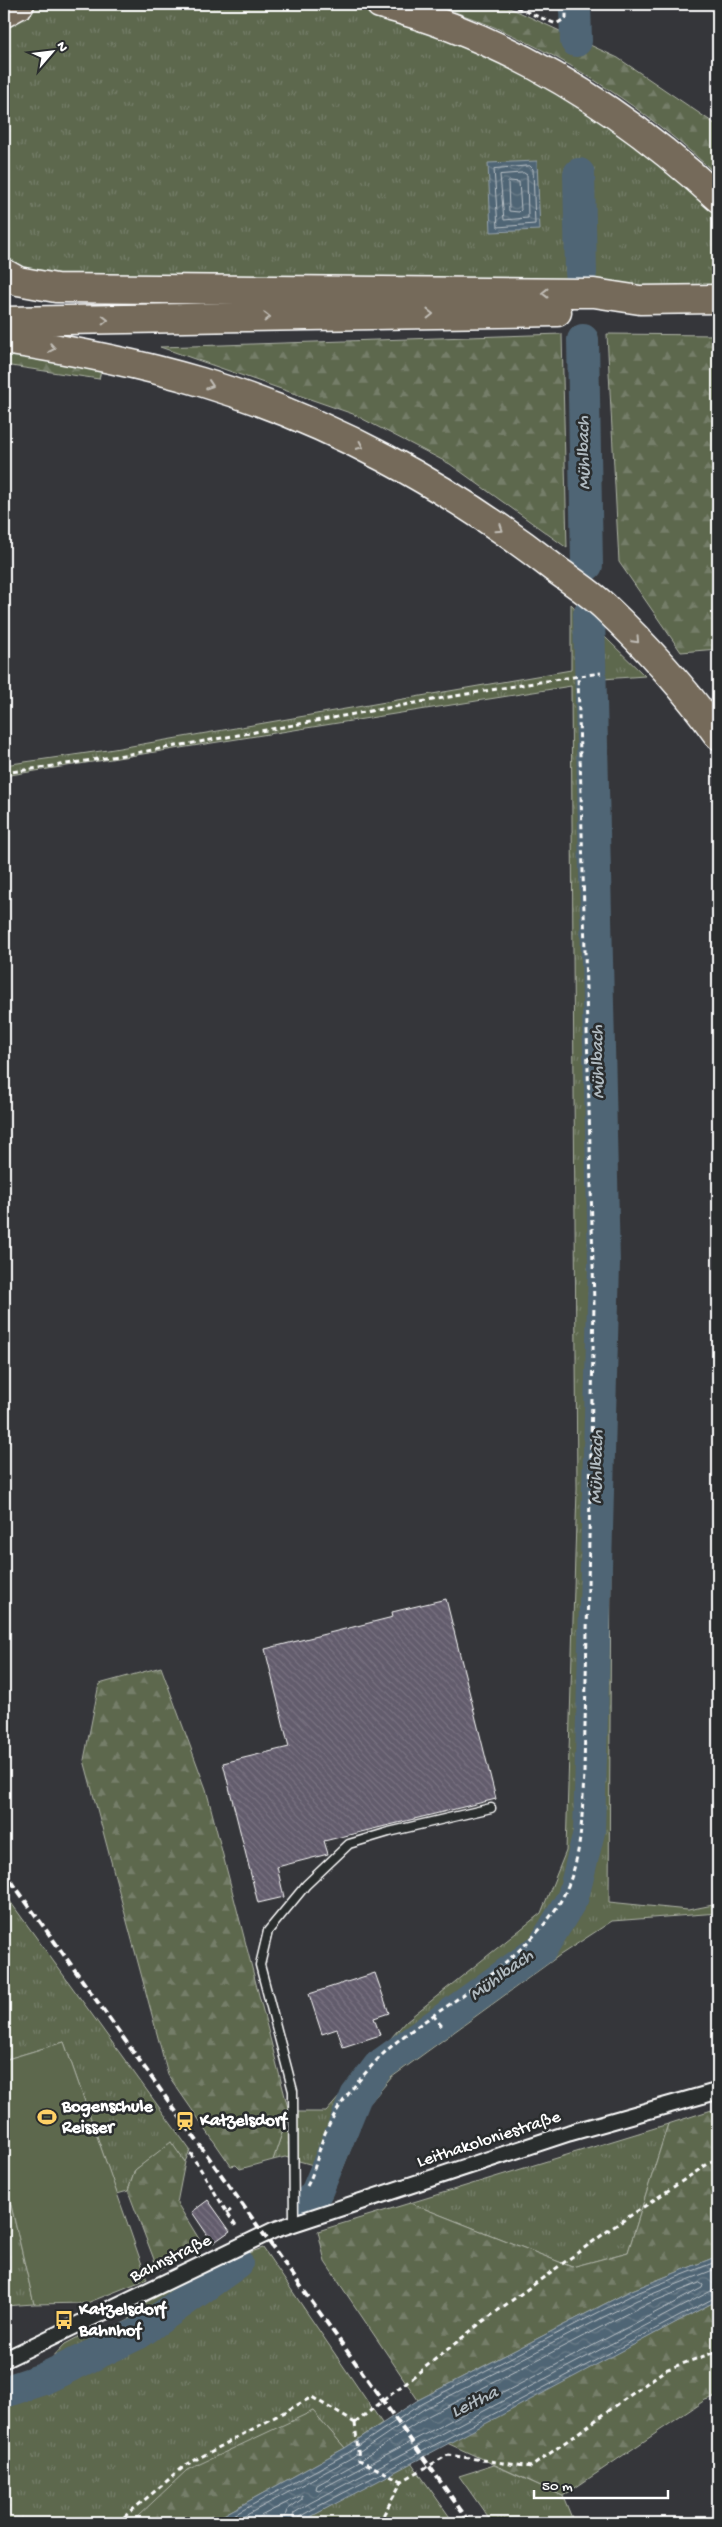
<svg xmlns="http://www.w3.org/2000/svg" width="722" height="2527" font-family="'Gochi Hand',sans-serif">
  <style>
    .grass { fill: url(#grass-tufts); stroke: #aeb3a6 }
    .forest { fill: url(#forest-firs); stroke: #aeb3a6 }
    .pitch { fill: #5d674e; stroke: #aeb3a6 }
    .water { fill: url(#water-waves); stroke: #96a3ac }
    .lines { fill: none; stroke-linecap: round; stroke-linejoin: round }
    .shore { stroke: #b9c1c7; stroke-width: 1 }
    .river { stroke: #506574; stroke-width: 32 }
    .building { fill: url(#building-back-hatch); stroke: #fff }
    .lane-casing { stroke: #fff; stroke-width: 11 }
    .street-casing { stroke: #fff; stroke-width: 19 }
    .highway-casing { stroke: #fff; stroke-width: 31 }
    .path { stroke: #fff; stroke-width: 3; stroke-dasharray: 5 4; stroke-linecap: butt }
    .lane { stroke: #2a2d2e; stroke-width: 8 }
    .street { stroke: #2a2d2e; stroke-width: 15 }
    .highway { stroke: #746a5a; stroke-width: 28 }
    .rail { stroke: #fff; stroke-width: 4; stroke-dasharray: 8 4; stroke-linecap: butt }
    .oneway { stroke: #c0bcb5 }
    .labels { text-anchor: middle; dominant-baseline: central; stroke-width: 5; stroke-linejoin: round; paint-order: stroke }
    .poi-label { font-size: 18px; font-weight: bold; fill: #fff; stroke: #2a2d2e; text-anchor: start }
    .street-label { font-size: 18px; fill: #fff; stroke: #2a2d2e }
    .water-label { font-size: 19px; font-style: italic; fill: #b0bac0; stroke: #2a2d2e }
  </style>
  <defs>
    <pattern id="grass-tufts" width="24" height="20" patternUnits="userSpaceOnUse" patternTransform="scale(1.25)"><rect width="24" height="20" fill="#5d674e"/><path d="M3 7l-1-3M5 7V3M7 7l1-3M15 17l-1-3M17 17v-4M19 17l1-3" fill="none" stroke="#757e69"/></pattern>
    <pattern id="forest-firs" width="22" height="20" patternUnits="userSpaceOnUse" patternTransform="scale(1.25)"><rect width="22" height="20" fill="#5d674e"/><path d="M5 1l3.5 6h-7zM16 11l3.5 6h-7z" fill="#757e69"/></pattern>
    <pattern id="water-waves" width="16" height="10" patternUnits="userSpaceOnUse" patternTransform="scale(1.25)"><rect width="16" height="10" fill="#506574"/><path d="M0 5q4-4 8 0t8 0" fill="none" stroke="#6a7c89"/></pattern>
    <pattern id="building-back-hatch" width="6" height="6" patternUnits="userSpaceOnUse" patternTransform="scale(1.25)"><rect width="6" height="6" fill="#625b6c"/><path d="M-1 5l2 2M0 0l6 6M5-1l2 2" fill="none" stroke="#7a7482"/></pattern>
  </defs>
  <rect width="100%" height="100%" fill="#35363a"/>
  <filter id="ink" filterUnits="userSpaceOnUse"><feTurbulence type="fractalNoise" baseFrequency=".02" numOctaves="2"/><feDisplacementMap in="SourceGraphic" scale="10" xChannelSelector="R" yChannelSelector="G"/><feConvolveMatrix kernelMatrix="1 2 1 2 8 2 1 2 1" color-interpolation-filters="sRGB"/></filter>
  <g filter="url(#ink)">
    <!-- grass -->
    <path class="grass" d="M20 4H380L511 53 718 198V299L4 273V13Z
      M571 604 645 676 603 679 612 1380 609 1902 688 1910 718 1904V1913L612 1921 560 1955 392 2077 368 2105 341 2173 285 2157 273 2160 289 2112H326L406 2021 541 1913 566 1851 577 1489 571 686 4 776V765L108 750 571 670Z
      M4 1893 190 2150 185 2162 171 2143 135 2170 128 2191 117 2194 64 2042 4 2060Z
      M668 2124 628 2252 572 2267 410 2203Z
      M4 2175 34 2304 4 2306Z
      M263 2248 382 2423 345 2448 313 2411 137 2517 134 2523H4V2378L48 2362 65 2344 80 2336 102 2334 129 2320 139 2306 230 2259Z
      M411 2462 454 2523H299Z
      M494 2465 563 2496 574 2523H492L459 2476Z"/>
    <!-- forest -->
    <path class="forest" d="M434 4H499L519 12 618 58 718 126V176C657 119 587 70 512 35 487 23 460 14 434 4Z
      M562 334 567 548 450 464 353 414 160 347Z
      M607 334 718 335V649L681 652 619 562Z
      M4 349 102 367 99 379 4 365Z
      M161 1667 206 1789 289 2112 273 2160 240 2169 236 2165 231 2166 168 2075 84 1760 99 1684Z
      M718 2108V2256L632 2290 418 2400 325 2262 318 2231 410 2203 572 2267 628 2252 668 2124Z
      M171 2142 185 2162 177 2203 204 2247 158 2270 128 2191 135 2170Z
      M718 2300V2396L705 2400 563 2496 447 2443Z
      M313 2411 345 2448 209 2523H134L137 2517 187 2470Z"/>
    <!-- pitch -->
    <path class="pitch" d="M64 2042 147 2279 87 2303 34 2304 4 2175V2060Z"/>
    <!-- water -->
    <path class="water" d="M537 161 540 230 491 232 488 163Z
      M718 2256V2300L299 2523H209L345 2448 418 2400 632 2290Z"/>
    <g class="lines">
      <!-- shore -->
      <path class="shore" d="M530 166 533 169 535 224 498 227 494 169Z
        M524 173 527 175 528 218 504 220 500 175Z
        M510 181 519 182 521 210 519 212 509 211 508 183Z
        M700 2283 703 2285 702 2288 319 2490 316 2489 317 2485 355 2464 428 2416 640 2307Z
        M219 2523 348 2453 421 2404 634 2294 718 2261
        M232 2523 351 2458 424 2409 637 2300 718 2268
        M247 2523 302 2495V2499L287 2510 283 2523
        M291 2523 294 2513 310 2503 711 2291 718 2290
        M297 2523 299 2517 313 2509 718 2296"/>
      <!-- river -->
      <path class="river" d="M575 4 576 41
        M579 174 581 273
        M583 340 587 565
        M305 2208 317 2191 356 2096 379 2066 542 1948 573 1897 589 1832 604 1263 589 614
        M4 2392 43 2379 139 2333 237 2263"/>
    </g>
    <!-- building -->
    <path class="building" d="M446 1599 496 1799 324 1841 328 1854 277 1867 284 1897 258 1903 223 1763 289 1747 265 1649 393 1617 392 1612Z
      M375 1973 389 2013 374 2018 380 2035 343 2047 337 2029 322 2034 309 1994Z
      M208 2200 230 2231 213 2243 192 2212Z"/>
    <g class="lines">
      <!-- lane casing -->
      <g class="lane-casing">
        <path id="lane" d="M294 2224 293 2091 260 1965 268 1931 306 1885 349 1844 389 1832 491 1808"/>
      </g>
      <!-- street casing -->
      <g class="street-casing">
        <path id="street" d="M4 2360 274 2230 569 2133 718 2091"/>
      </g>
      <!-- highway casing -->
      <g class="highway-casing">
        <path id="highway" d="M380 4C508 38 622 109 718 198
          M4 13 20 4
          M4 273 18 281 56 288 594 293 640 300 718 299
          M4 321 557 312
          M4 340C71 350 137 363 201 382 328 420 449 486 554 568 570 580 589 592 604 606 645 645 685 689 718 735"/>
      </g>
      <!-- path -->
      <path class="path" d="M508 4 556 24 566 18V4
        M4 773C204 746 401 701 601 673
        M433 2015 444 2029
        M192 2153 191 2155C208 2179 221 2205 238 2229
        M307 2186C316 2170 318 2150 325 2133 338 2104 357 2082 378 2059 400 2036 427 2020 453 2002 492 1974 548 1934 567 1888 583 1852 582 1811 584 1773L594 1304 578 676
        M227 2213 233 2208
        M355 2423 482 2322 609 2230 718 2157
        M355 2423 359 2460 402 2481
        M117 2523 186 2465 312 2397 355 2423
        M379 2523 402 2481 448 2455 531 2467 665 2370 718 2351"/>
      <!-- lane -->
      <use href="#lane" class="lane"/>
      <!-- street -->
      <use href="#street" class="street"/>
      <!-- highway -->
      <use href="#highway" class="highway"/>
      <!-- rail -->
      <path class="rail" d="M4 1871 470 2523"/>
    </g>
    <!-- one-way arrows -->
    <defs><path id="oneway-chevron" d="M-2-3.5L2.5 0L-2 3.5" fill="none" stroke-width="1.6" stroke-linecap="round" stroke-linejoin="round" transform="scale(1.25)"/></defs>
    <g class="oneway">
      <use href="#oneway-chevron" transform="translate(545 293) rotate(-180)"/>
      <use href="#oneway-chevron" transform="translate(430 314) rotate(-1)"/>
      <use href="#oneway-chevron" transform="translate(267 317) rotate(-1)"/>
      <use href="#oneway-chevron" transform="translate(105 320) rotate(-1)"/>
      <use href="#oneway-chevron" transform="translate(52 348) rotate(10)"/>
      <use href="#oneway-chevron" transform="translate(210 385) rotate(18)"/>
      <use href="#oneway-chevron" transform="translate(360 446) rotate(25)"/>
      <use href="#oneway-chevron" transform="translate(500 529) rotate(34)"/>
      <use href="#oneway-chevron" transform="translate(636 640) rotate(47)"/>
    </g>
  </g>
  <!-- icons -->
  <defs>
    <g id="stadium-bare" transform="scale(1.5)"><path d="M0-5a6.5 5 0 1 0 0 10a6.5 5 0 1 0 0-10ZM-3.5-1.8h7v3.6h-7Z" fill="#ffd166" stroke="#2a2d2e" stroke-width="2.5" paint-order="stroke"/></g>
    <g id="station-bare" transform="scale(1.5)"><path d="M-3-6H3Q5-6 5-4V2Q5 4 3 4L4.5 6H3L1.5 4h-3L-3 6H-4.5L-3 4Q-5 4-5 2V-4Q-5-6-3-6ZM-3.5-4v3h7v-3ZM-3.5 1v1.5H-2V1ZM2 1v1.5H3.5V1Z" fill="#ffd166" stroke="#2a2d2e" stroke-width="2.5" paint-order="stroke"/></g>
    <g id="bus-bare" transform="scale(1.5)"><path d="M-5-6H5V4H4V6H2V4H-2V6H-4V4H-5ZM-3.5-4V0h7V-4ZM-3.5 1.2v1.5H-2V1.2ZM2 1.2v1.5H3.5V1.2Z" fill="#ffd166" stroke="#2a2d2e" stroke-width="2.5" paint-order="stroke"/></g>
  </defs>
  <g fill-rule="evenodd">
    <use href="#stadium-bare" x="47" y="2117"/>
    <use href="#station-bare" x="185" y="2121"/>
    <use href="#bus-bare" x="64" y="2320"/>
  </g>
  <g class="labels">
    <!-- poi labels -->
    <g class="poi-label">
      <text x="62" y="2107">Bogenschule<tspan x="62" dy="21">Reisser</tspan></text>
      <text x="200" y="2121">Katzelsdorf</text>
      <text x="79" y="2310">Katzelsdorf<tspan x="79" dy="21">Bahnhof</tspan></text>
    </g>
    <!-- street labels -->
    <g class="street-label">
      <text transform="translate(489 2140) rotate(-18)">Leithakoloniestraße</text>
      <text transform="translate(171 2259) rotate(-26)">Bahnstraße</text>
    </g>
    <!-- water labels -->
    <g class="water-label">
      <text transform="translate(585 453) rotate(-91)">Mühlbach</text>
      <text transform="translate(599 1062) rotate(-91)">Mühlbach</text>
      <text transform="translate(598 1467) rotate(-89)">Mühlbach</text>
      <text transform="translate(502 1976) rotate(-36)">Mühlbach</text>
      <text transform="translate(475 2403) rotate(-26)">Leitha</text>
    </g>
  </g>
  <!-- margin -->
  <rect width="722" height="2527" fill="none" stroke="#2a2d2e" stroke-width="20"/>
  <rect x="10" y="10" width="702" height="2507" fill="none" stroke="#fff" stroke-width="2" filter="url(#ink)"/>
  <!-- north arrow -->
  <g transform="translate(52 52) rotate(62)" stroke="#2a2d2e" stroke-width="4" paint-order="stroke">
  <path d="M0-4L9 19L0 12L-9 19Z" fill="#ffffff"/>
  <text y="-8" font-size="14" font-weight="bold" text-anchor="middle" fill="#ffffff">N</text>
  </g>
  <!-- scale -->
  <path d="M534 2490v8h134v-8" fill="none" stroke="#ffffff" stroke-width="2.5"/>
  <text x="542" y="2490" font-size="15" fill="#ffffff" stroke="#2a2d2e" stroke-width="4" paint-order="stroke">50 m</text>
</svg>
